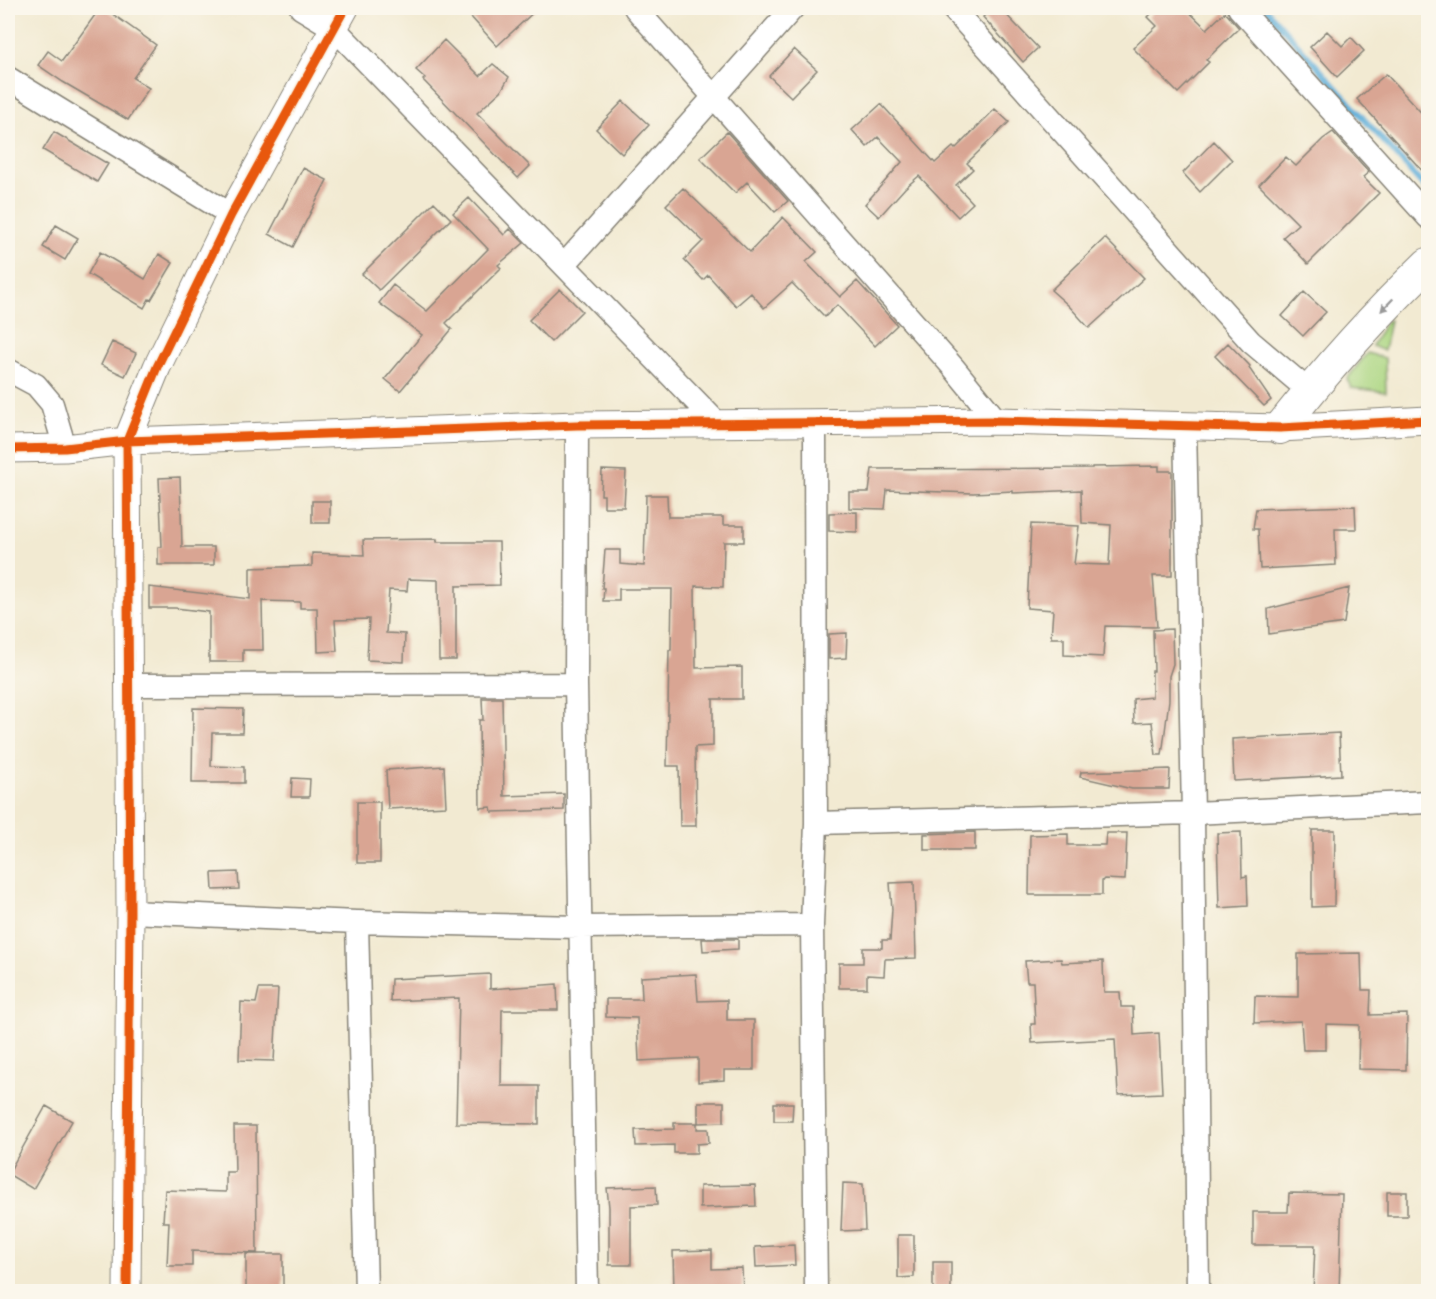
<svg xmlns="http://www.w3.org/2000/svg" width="1436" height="1299" font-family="Pangolin,sans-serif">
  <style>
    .green { fill: #aad580; stroke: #63784e; stroke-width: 1.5 }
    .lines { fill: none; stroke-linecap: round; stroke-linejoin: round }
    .stream { stroke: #5fafda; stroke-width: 6 }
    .building { fill: #d9a593 }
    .minor-casing { stroke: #878377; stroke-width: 25 }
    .tertiary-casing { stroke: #878377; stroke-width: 29 }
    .secondary-casing { stroke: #878377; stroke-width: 34 }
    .minor { stroke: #fff; stroke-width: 22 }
    .tertiary { stroke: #fff; stroke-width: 27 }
    .secondary { stroke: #fff; stroke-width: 32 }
    .cycleway-casing { stroke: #fbf7ec; stroke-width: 13 }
    .cycleway { stroke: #e8590c; stroke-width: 9 }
    .oneway { fill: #999 }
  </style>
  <rect width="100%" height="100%" fill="#fbf7ec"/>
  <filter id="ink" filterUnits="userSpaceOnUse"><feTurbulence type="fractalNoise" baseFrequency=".0167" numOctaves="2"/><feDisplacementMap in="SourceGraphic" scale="12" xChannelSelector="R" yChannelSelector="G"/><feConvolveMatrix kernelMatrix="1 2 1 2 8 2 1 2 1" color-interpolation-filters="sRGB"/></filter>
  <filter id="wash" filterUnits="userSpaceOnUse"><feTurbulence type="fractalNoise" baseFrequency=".008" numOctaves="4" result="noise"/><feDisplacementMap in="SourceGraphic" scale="24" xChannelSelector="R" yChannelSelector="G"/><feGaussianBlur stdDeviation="1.35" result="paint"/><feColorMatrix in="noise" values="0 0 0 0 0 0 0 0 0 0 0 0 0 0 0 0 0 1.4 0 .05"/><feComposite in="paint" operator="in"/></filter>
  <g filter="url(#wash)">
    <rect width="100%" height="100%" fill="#f2ead2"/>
    <!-- green -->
    <path class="green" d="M1390 320 1384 351 1372 346 1386 321Z
      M1367 353 1385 358 1386 392 1351 388 1347 379Z"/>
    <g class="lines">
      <!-- stream -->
      <path class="stream" d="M1265 8 1428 191"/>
    </g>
    <g id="blocks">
      <!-- building -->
      <path class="building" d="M100 8H104L156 45 133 78 149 88 128 120 63 82 38 65 48 51 62 61Z
        M481 8H538L497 46 471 17Z
        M992 8H1000L1038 48 1023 62 983 17Z
        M1157 8H1185L1207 29 1225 12 1239 28 1206 60 1209 62 1178 93 1133 48 1157 26 1148 17Z
        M1327 31 1342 46 1351 37 1364 51 1337 77 1310 47Z
        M444 40 480 76 493 64 509 77 501 91 477 113 530 166 518 178 423 80 425 78 416 70Z
        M794 49 817 70 791 97 769 76Z
        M1386 74 1428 120V177L1357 99Z
        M623 101 649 125 622 154 596 129Z
        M881 104 935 163 953 147 955 149 995 109 1009 122 967 163 973 169 956 185 973 203 958 217 919 176 905 188 879 217 865 204 902 162 878 137 867 147 852 130Z
        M54 132 108 164 97 182 43 150Z
        M727 132 788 201 775 212 747 182 735 193 700 158Z
        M1333 132 1369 172 1363 177 1379 193 1308 264 1283 237 1298 224 1259 185 1286 157 1296 166 1323 139Z
        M1214 141 1232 160 1200 192 1183 173Z
        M303 168 327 180 293 247 269 234Z
        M683 188 750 252 783 217 817 252 806 262 840 297 857 281 897 325 875 346 837 305 825 317 792 283 764 308 751 293 736 306 708 275 703 280 684 260 703 241 666 205Z
        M469 198 504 235 510 229 524 243 498 265 501 268 446 323 452 329 400 391 385 379 422 335 379 303 393 285 427 311 488 249 453 213Z
        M434 202 451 219 379 290 362 274Z
        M56 225 78 238 65 260 43 247Z
        M1105 238 1144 278 1089 328 1069 306 1051 290Z
        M100 252 145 279 159 254 173 263 151 300 149 299 144 308 88 274Z
        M560 289 582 311 551 342 529 320Z
        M1304 292 1326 312 1303 336 1282 316Z
        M112 342 136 353 125 376 101 365Z
        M1228 343 1250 366 1249 368 1271 400 1264 406 1215 356Z
        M1159 466V471H1172V576H1153L1157 627 1105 626 1103 657 1064 655V638H1051L1053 610 1027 608 1031 524 1079 526 1074 564 1109 565 1111 525 1082 523 1081 490 1013 493V491L973 493 887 490 885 509 849 508V492H869L872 469 1092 468V467Z
        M602 470 626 471 624 507H604V495H601Z
        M180 477 182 547H214V565H158V547H162L159 478Z
        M646 495H667L668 517H723V525H744V542H724L723 587 695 586 696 668 742 667V699H713V746L695 747 696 826H680L679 766H667L669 650H671L672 589H619V601H603L604 588H602L605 550H620V564L644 566Z
        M312 501H330V523H312Z
        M1355 506 1356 529H1335L1336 565 1260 569 1258 529H1253L1256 509Z
        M857 512V532L829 531V513Z
        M437 539V542H499L500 585 456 586V660H439L438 580 408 579 407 591 389 590 386 633 405 634 404 662 367 660 369 619 335 620 337 651 318 652 317 608H300V602L262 601 263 650H243V662H209V612L175 608H149V587L250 599V568L312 566V553L364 555 363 540Z
        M1349 588 1344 623 1269 634 1268 609Z
        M1172 629 1173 664 1169 676V700L1162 755H1156L1152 722 1134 723 1133 699 1152 697V671H1154L1153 630Z
        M847 633 846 658 829 659V634Z
        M482 698H502L504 796 564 794V810L492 812 491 807 480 808 479 720H483Z
        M193 708 243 709 242 733H212L211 766 244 767V783H192Z
        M1339 733 1341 775 1234 781 1232 739Z
        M444 766 446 806 388 809 386 770Z
        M1170 769 1169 789H1132L1080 777 1081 772Z
        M292 778 310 779 309 797H291Z
        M357 802H380V863H357Z
        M1312 830H1335L1334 906 1312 907Z
        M975 832V850H924V834Z
        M1241 832 1242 877 1247 876 1248 906 1219 908 1217 833Z
        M1106 833H1127L1125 880 1104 879 1102 881V895H1029L1030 835 1068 834V845H1105Z
        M238 872 239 889 213 890 212 873Z
        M914 882 916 958 885 959 884 976 867 975V988H839V963H863V948H882V940H890L892 909 890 883Z
        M702 939H738V949L703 951Z
        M1361 953 1362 990H1371L1370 1015 1407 1014 1406 1070 1358 1069 1359 1025 1326 1024V1050H1303L1301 1021 1254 1023 1255 996 1298 997V954Z
        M1061 959 1062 963 1103 961 1104 992H1120L1121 1007H1133L1134 1035 1159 1033 1162 1093 1118 1095 1115 1039 1032 1043 1031 1024H1035L1033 982H1027L1025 961Z
        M490 974V989L557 984 558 1010H502L501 1086H539V1124L456 1123 459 998 390 1001 391 979Z
        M696 974 698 1001 727 1000V1020H754V1070H724V1080L698 1082V1058L639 1061 637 1018 606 1017V999H642L641 977Z
        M259 989H278L274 1061 239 1060 241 1002 256 1003Z
        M698 1102H724V1122L698 1123Z
        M774 1103H793L792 1121H774Z
        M46 1106 72 1121 33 1189 8 1174Z
        M674 1123H697V1129H708L709 1143 697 1144V1153H674V1145L636 1146 635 1130 674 1129Z
        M234 1126H256L257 1253 192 1251V1266H167L169 1222H163L165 1190 226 1192V1172H235Z
        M843 1183 863 1184 865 1230 841 1231Z
        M755 1185 756 1206 700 1208V1186Z
        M656 1186 657 1205 631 1206V1265H609V1207L607 1188Z
        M1387 1192H1407V1216H1387Z
        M1289 1193 1342 1194 1339 1292H1313L1315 1245H1253V1212H1288Z
        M898 1235H914V1277L898 1278Z
        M794 1245 795 1265 756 1267 755 1247Z
        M712 1250V1269L742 1268 743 1292H674L673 1251Z
        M246 1254H283V1292H246Z
        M933 1262H951V1292H933Z"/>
    </g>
  </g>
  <g filter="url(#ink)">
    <use href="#blocks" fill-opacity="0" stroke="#878377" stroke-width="1.5"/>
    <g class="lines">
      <!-- minor casing -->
      <g class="minor-casing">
        <path id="minor" d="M301 8 334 28 718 424
          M635 8 953 367 997 421
          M952 8 1251 342 1309 391
          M1239 8 1428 217
          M8 78 231 215
          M564 265 793 8
          M8 370 36 385 52 404 65 448
          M815 424 816 823 812 925 816 1292
          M577 425 576 684 587 1292
          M1185 425 1193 813 1198 1292
          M129 685 576 684
          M816 823 1193 813 1428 802
          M130 912 357 922 580 927 812 925
          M357 922 366 1292"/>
      </g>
      <!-- tertiary casing -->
      <g class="tertiary-casing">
        <path id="tertiary" d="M8 449 65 448 127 441 577 425 997 421 1280 428 1428 420
          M127 1292 130 912 127 441 157 367 231 215 345 8"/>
      </g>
      <!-- secondary casing -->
      <g class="secondary-casing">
        <path id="secondary" d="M1280 428C1326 370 1375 315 1428 264"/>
      </g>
      <!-- minor -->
      <use href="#minor" class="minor"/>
      <!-- tertiary -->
      <use href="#tertiary" class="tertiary"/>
      <!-- secondary -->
      <use href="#secondary" class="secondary"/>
      <!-- cycleway casing -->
      <g class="cycleway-casing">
        <path id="cycleway" d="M8 449 65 448 127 441 577 425 997 421 1280 428 1428 420
          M127 1292 130 912 127 441 157 367 231 215 345 8"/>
      </g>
      <!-- cycleway -->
      <use href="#cycleway" class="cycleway"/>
    </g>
    <!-- one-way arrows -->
    <defs><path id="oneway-solid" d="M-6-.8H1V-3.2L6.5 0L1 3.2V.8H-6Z" transform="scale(1.5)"/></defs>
    <use class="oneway" href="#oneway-solid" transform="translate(1387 305) rotate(134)"/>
  </g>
  <!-- margin -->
  <rect width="1436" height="1299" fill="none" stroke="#fbf7ec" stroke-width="30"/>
</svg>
